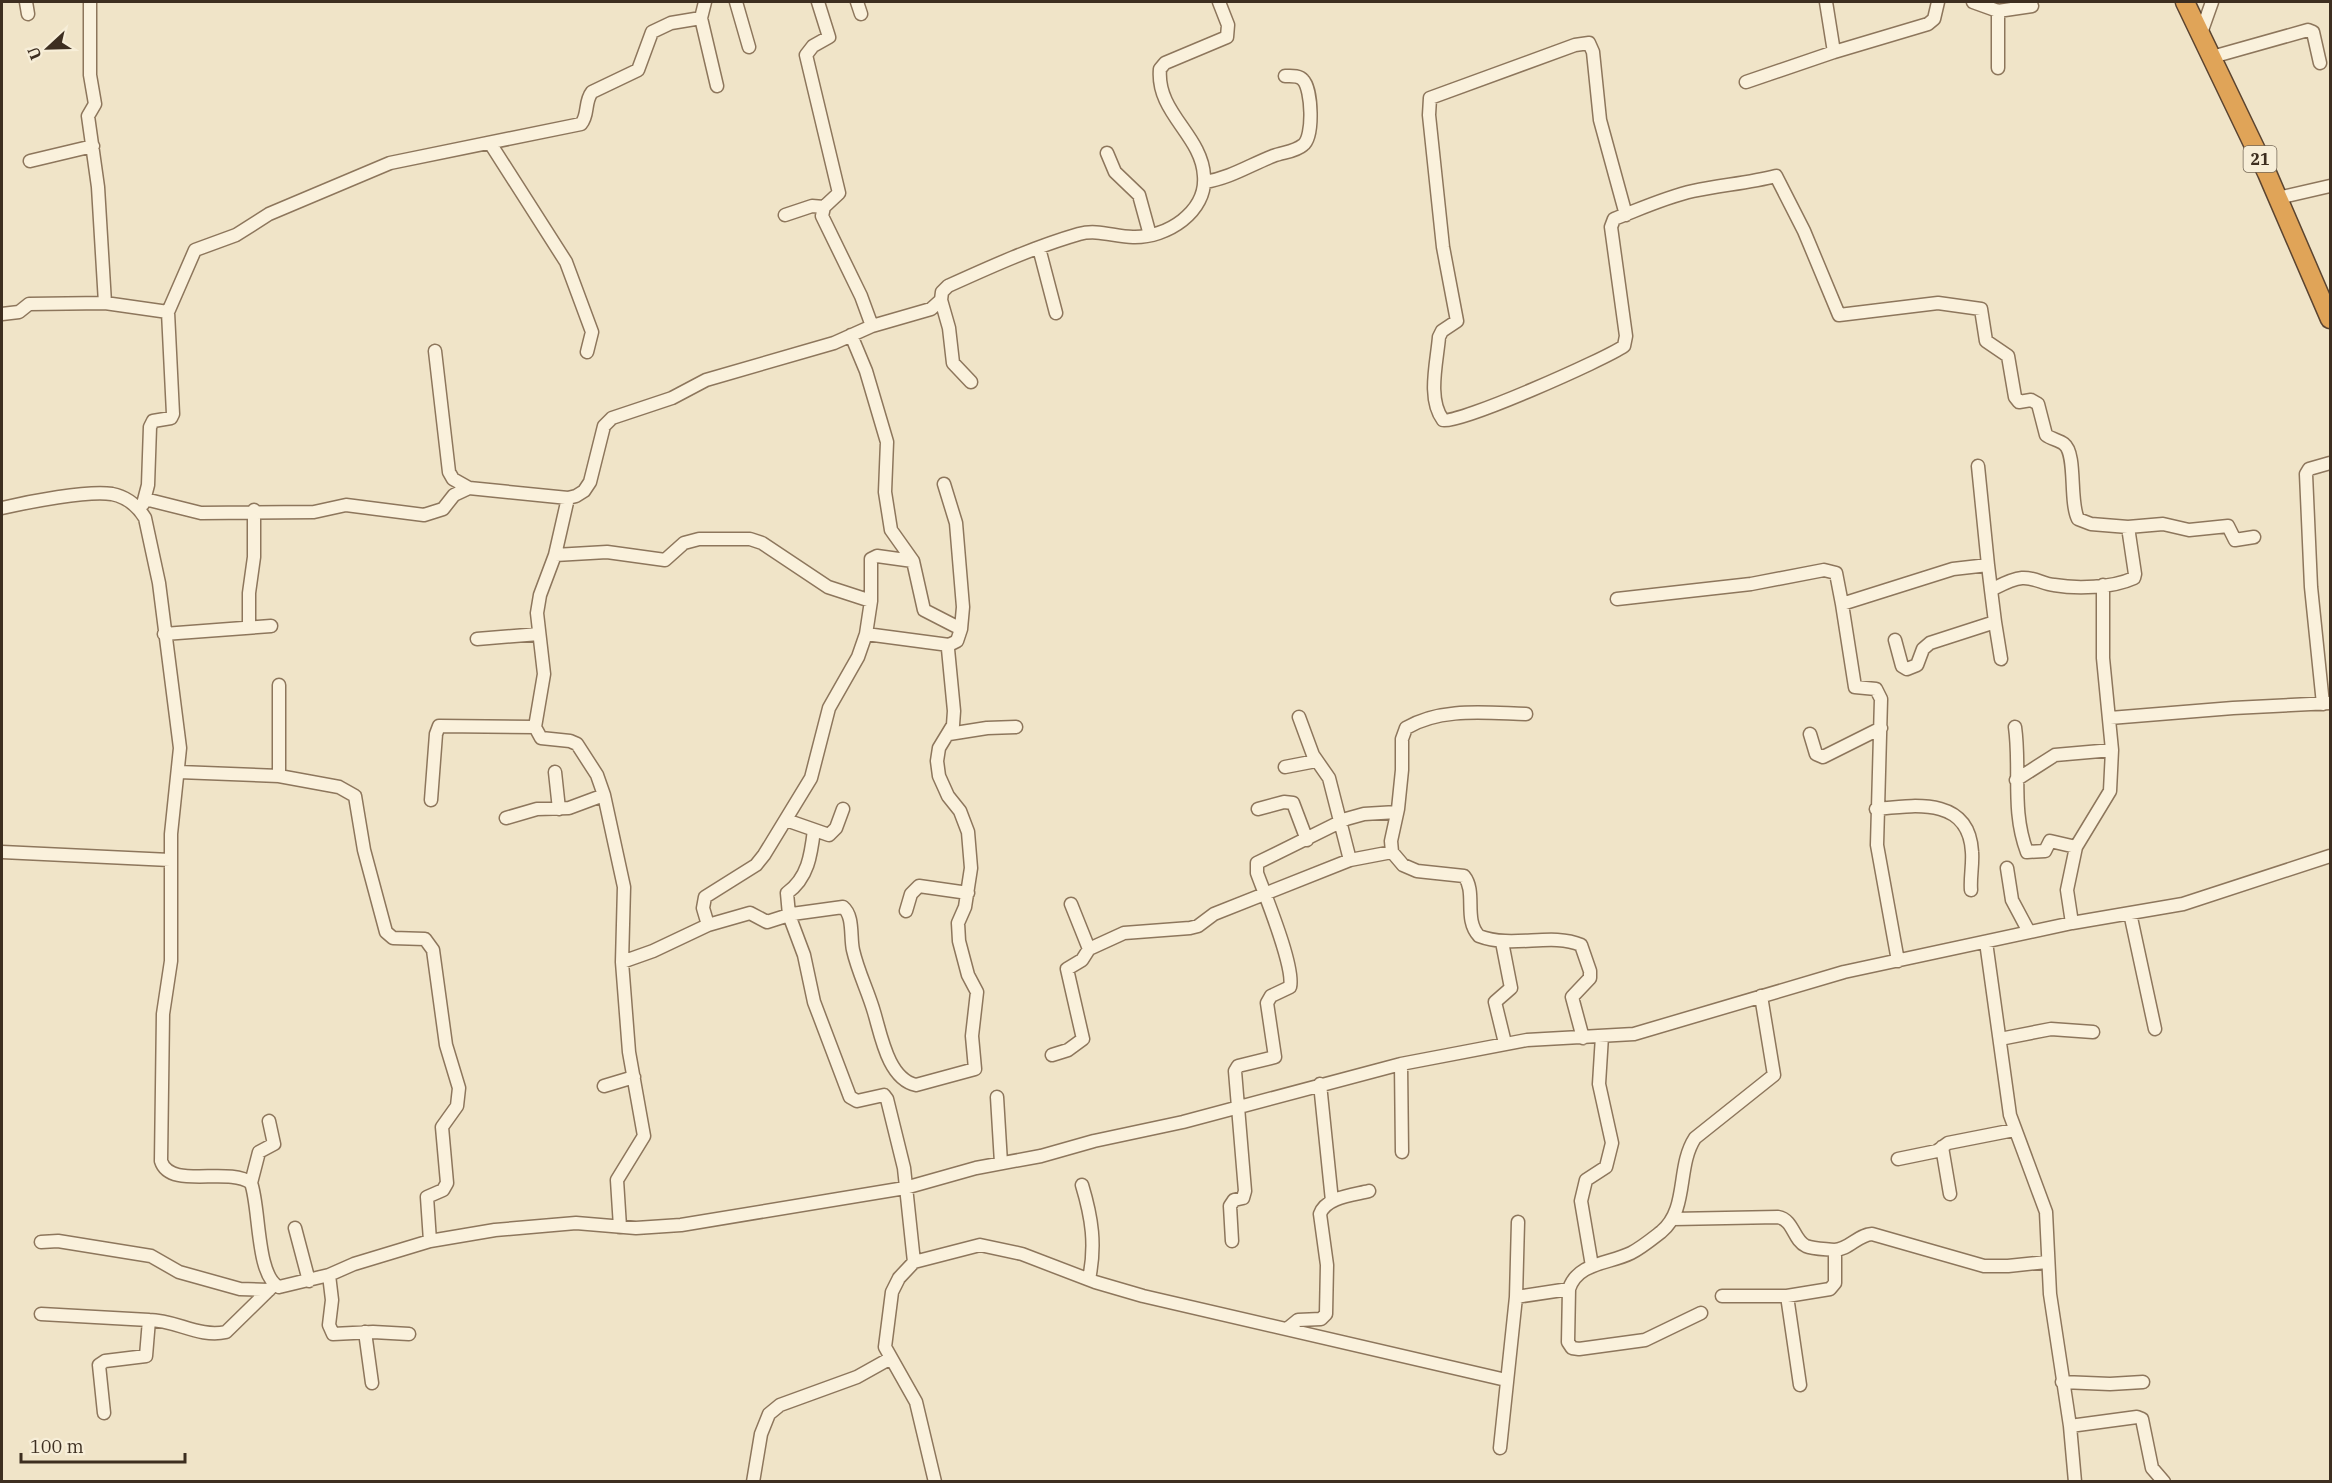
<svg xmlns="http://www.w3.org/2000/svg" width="2332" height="1483" font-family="'IBM Plex Serif',serif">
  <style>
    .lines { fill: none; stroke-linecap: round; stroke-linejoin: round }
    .minor-casing { stroke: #8d765c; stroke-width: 15 }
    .highway-casing { stroke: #5b4430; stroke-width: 21 }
    .minor { stroke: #faf1dc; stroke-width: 12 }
    .highway { stroke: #e0a458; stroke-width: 18 }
    .labels { text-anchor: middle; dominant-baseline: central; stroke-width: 4.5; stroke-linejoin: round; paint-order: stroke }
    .shield { fill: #f7eed8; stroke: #756857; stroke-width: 1.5 }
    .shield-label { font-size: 16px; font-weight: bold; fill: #3d2e20 }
  </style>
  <rect width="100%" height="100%" fill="#f0e4c8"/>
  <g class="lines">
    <!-- minor casing -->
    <g class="minor-casing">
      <path id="minor" d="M26 2 28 14
        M90 2V75L95 104 88 116 98 187 105 303
        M736 2 749 47
        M857 2 861 14
        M1826 2 1834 52 1928 24 1934 19 1938 2
        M1973 2 1998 11 2032 6
        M701 18 717 86
        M2201 33 2212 2
        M2212 57 2308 30 2313 32 2320 63
        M1998 68V11
        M1746 82 1834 52
        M490 143 566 262 592 332 587 352
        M1107 153 1115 172 1139 195 1150 235
        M30 161 93 146
        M1205 182C1230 178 1250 165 1273 156 1283 152 1295 152 1303 145 1314 137 1312 89 1303 80 1299 75 1291 76 1285 76
        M2278 198 2330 186
        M785 215 812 206 824 207
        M1039 248 1056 313
        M941 300 949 328 953 363 971 382
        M2 314 19 312 29 304 105 303 168 312
        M872 326 931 309 941 300 942 292 948 286C990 267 1034 247 1079 234 1098 229 1115 237 1133 237 1167 238 1207 212 1204 176 1202 135 1156 113 1160 69L1165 63 1227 37 1228 25 1219 2
        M435 351 449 472 453 479 469 488
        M1978 466 1988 565
        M944 484 956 523 963 607 961 629
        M145 499 201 513 314 512 346 505 424 515 443 509 454 495 469 488 568 498 576 496 584 491 590 482 604 426 612 418 672 398 706 380 834 343 872 326 861 296 822 216 824 207 839 193 806 55 813 46 829 37 818 2
        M143 504 148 485 150 427 153 421 171 418 173 414 168 312 195 250 236 235 269 214 390 163 581 124C589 115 584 102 592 92L638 70 652 32 671 23 701 18 705 2
        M2 508C28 502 88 490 112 494 127 497 137 505 145 518L159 583 180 748 171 834V961L163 1014 161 1161C170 1190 228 1166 251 1183 260 1207 256 1276 279 1287L329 1275 354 1264 430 1241 495 1230 576 1223 636 1228 681 1225 905 1188 976 1168 1041 1156 1094 1141 1183 1122 1401 1064 1527 1040 1634 1034 1844 972 2072 923 2183 904 2330 856
        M2128 527 2163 524 2189 530 2228 526 2235 540 2254 537
        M555 555 568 498
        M1617 599 1751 584 1824 570 1836 573 1842 604 1953 569 1988 565 1991 590C2001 585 2011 579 2022 578 2034 577 2043 584 2054 585 2077 589 2112 588 2134 578L2135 574 2128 527 2091 524 2078 519C2069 501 2077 454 2064 444 2059 440 2051 439 2046 435L2038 404 2031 400 2019 402 2015 397 2008 356 1986 341 1981 309 1938 303 1839 315 1804 231 1776 176C1749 183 1721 185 1693 191 1666 197 1640 209 1614 219L1611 227 1626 336 1624 346C1606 359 1457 425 1443 420 1427 399 1437 362 1439 337L1442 331 1457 321 1443 247 1429 115 1430 98 1575 45 1589 43 1593 52 1600 120 1626 215
        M1842 604 1855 687 1876 689 1881 699 1877 845 1898 961
        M1995 622 2001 659
        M249 627V593L254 557V510
        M164 634 271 626
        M866 634 949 645
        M477 639 539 634
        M1895 640 1902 666 1907 669 1917 665 1923 649 1930 643 1995 622 1991 590
        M2323 704 2311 587 2306 474 2309 469 2330 463
        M1526 714C1487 713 1441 707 1406 728L1402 739V770L1398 809 1391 841 1392 852 1403 865 1417 871 1464 876C1477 892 1463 919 1479 936 1513 949 1551 932 1581 945L1590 971V978L1572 997 1583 1038
        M1299 717 1313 755 1329 778 1350 860
        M2110 718 2233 708 2330 703
        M2015 727C2021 769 2011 810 2027 852L2045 851 2050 841 2076 847
        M949 734 987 728 1016 727
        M1810 734 1816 754 1823 757 1881 728
        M1285 767 1316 761
        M179 772 279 776V685
        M555 772 559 809
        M279 776 339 787 355 796 364 850 386 932 393 938 425 939 433 950 446 1045 459 1088 457 1106 442 1127 447 1183 443 1190 427 1197 430 1241
        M2016 780 2055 755 2112 750
        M431 800 436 734 439 726 535 727
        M1258 809 1284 802 1293 803 1307 840
        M1876 809C1916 805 1969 797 1972 852 1973 865 1970 877 1971 890
        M506 818 537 809 569 808 604 795
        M786 820 829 835 836 828 843 809
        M814 830C811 855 808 878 787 893L789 915 804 955 814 1002 850 1097 857 1101 884 1095 887 1099 904 1168 914 1262 899 1278 892 1292 885 1347 916 1402 935 1482
        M2 852 170 860
        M2007 868 2012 900 2029 932
        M1071 904 1089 949
        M906 911 911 894 919 886 968 893
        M2130 913 2155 1029
        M2072 923 2067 890 2076 847 2110 791 2112 750 2103 658V585
        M708 925 750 913 767 922 792 914 843 907C854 916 850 937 853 950 858 972 868 991 874 1012 881 1035 888 1079 916 1085L975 1069 972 1036 977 992 968 975 959 941 958 923 965 907 971 868 968 832 960 811 948 796 939 776 937 761 939 748 953 725 954 711 948 649 949 645 957 641 961 629 924 610 913 561
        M1502 942 1511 988 1495 1002 1505 1043
        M1986 942 2010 1115 2046 1212 2050 1294 2070 1426 2075 1482
        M622 962 653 951 708 925 703 908 705 897 756 865 764 855 811 778 829 708 858 657 866 634 871 601V559L877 556 913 561 891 530 885 492 887 442 866 371 851 335
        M2000 1039 2051 1029 2093 1032
        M1052 1055 1068 1050 1083 1039 1067 969 1082 960 1089 949 1124 933 1190 928 1198 926 1214 914 1350 860 1392 852
        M1401 1064 1402 1152
        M1320 1084 1332 1201
        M604 1086 634 1077
        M997 1097 1001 1163
        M1942 1147 1950 1194
        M1898 1159 1937 1151 1948 1143 2014 1130
        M251 1183 259 1152 274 1144 269 1121
        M1082 1185C1092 1218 1096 1245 1089 1279
        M1673 1219 1778 1217C1794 1220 1793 1240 1806 1246 1813 1249 1826 1249 1834 1250 1849 1250 1857 1235 1872 1234L1984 1266H2008L2047 1262
        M620 1227 617 1180 644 1136 629 1052 622 962 624 887 604 795 597 775 577 744 570 741 541 738 535 727 544 674 537 613 540 595 555 555 607 552 665 560 684 543 699 539H750L762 543 828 587 871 601
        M295 1228 309 1281
        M1232 1241 1230 1206 1234 1200 1243 1198 1245 1191 1235 1071 1238 1066 1275 1057 1267 1003 1271 996 1290 987C1295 967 1265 895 1257 873V863L1346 819 1364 814 1397 812
        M41 1242 58 1241 151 1256 179 1272 240 1289 269 1290
        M914 1262 980 1245 1022 1254 1095 1282 1143 1296 1506 1380
        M1592 1266 1581 1201 1586 1180 1606 1167 1612 1143 1599 1084 1602 1036
        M329 1275 332 1300 329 1325 333 1334 373 1332 409 1334
        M1569 1289 1568 1342 1572 1348 1579 1349 1645 1340 1701 1313
        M1722 1296H1787L1830 1289 1835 1283V1250
        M1787 1296 1800 1385
        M1516 1297 1518 1222
        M41 1314 149 1320
        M1287 1329 1298 1320 1321 1319 1326 1314 1327 1265 1320 1214C1326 1197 1353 1195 1369 1191
        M365 1332 372 1383
        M2062 1382 2110 1384 2143 1382
        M104 1413 99 1365 105 1361 146 1356 149 1320C176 1320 199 1338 226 1332L274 1285
        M2070 1426 2137 1417 2142 1419 2152 1468 2164 1482
        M1500 1448 1516 1297 1569 1289C1578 1262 1609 1264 1631 1253 1641 1248 1652 1239 1661 1232 1689 1209 1676 1167 1695 1138L1774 1075 1761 996
        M753 1482 761 1434 769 1414 780 1405 857 1377 891 1358"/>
    </g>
    <!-- highway casing -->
    <g class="highway-casing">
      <path id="highway" d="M2185 2 2267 173 2330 319"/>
    </g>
    <!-- minor -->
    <use href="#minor" class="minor"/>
    <!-- highway -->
    <use href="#highway" class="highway"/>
  </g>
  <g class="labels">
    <!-- shield labels -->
    <rect class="shield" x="2243.5" y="146" width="33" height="26" rx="4.5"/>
    <g class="shield-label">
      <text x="2260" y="159">21</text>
    </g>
  </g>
  <!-- border -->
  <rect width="2332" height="1483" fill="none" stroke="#3d2e20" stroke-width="6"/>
  <!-- north arrow -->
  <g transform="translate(48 48) rotate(248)" stroke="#f7eed8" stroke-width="4.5" paint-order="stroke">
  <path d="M0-4.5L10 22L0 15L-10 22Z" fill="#3d2e20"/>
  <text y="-9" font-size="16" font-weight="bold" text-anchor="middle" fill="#3d2e20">U</text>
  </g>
  <!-- scale -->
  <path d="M21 1453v9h164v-9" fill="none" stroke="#3d2e20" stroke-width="3"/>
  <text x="30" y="1453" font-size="18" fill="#3d2e20" stroke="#f7eed8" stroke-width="4.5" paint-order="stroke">100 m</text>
</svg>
